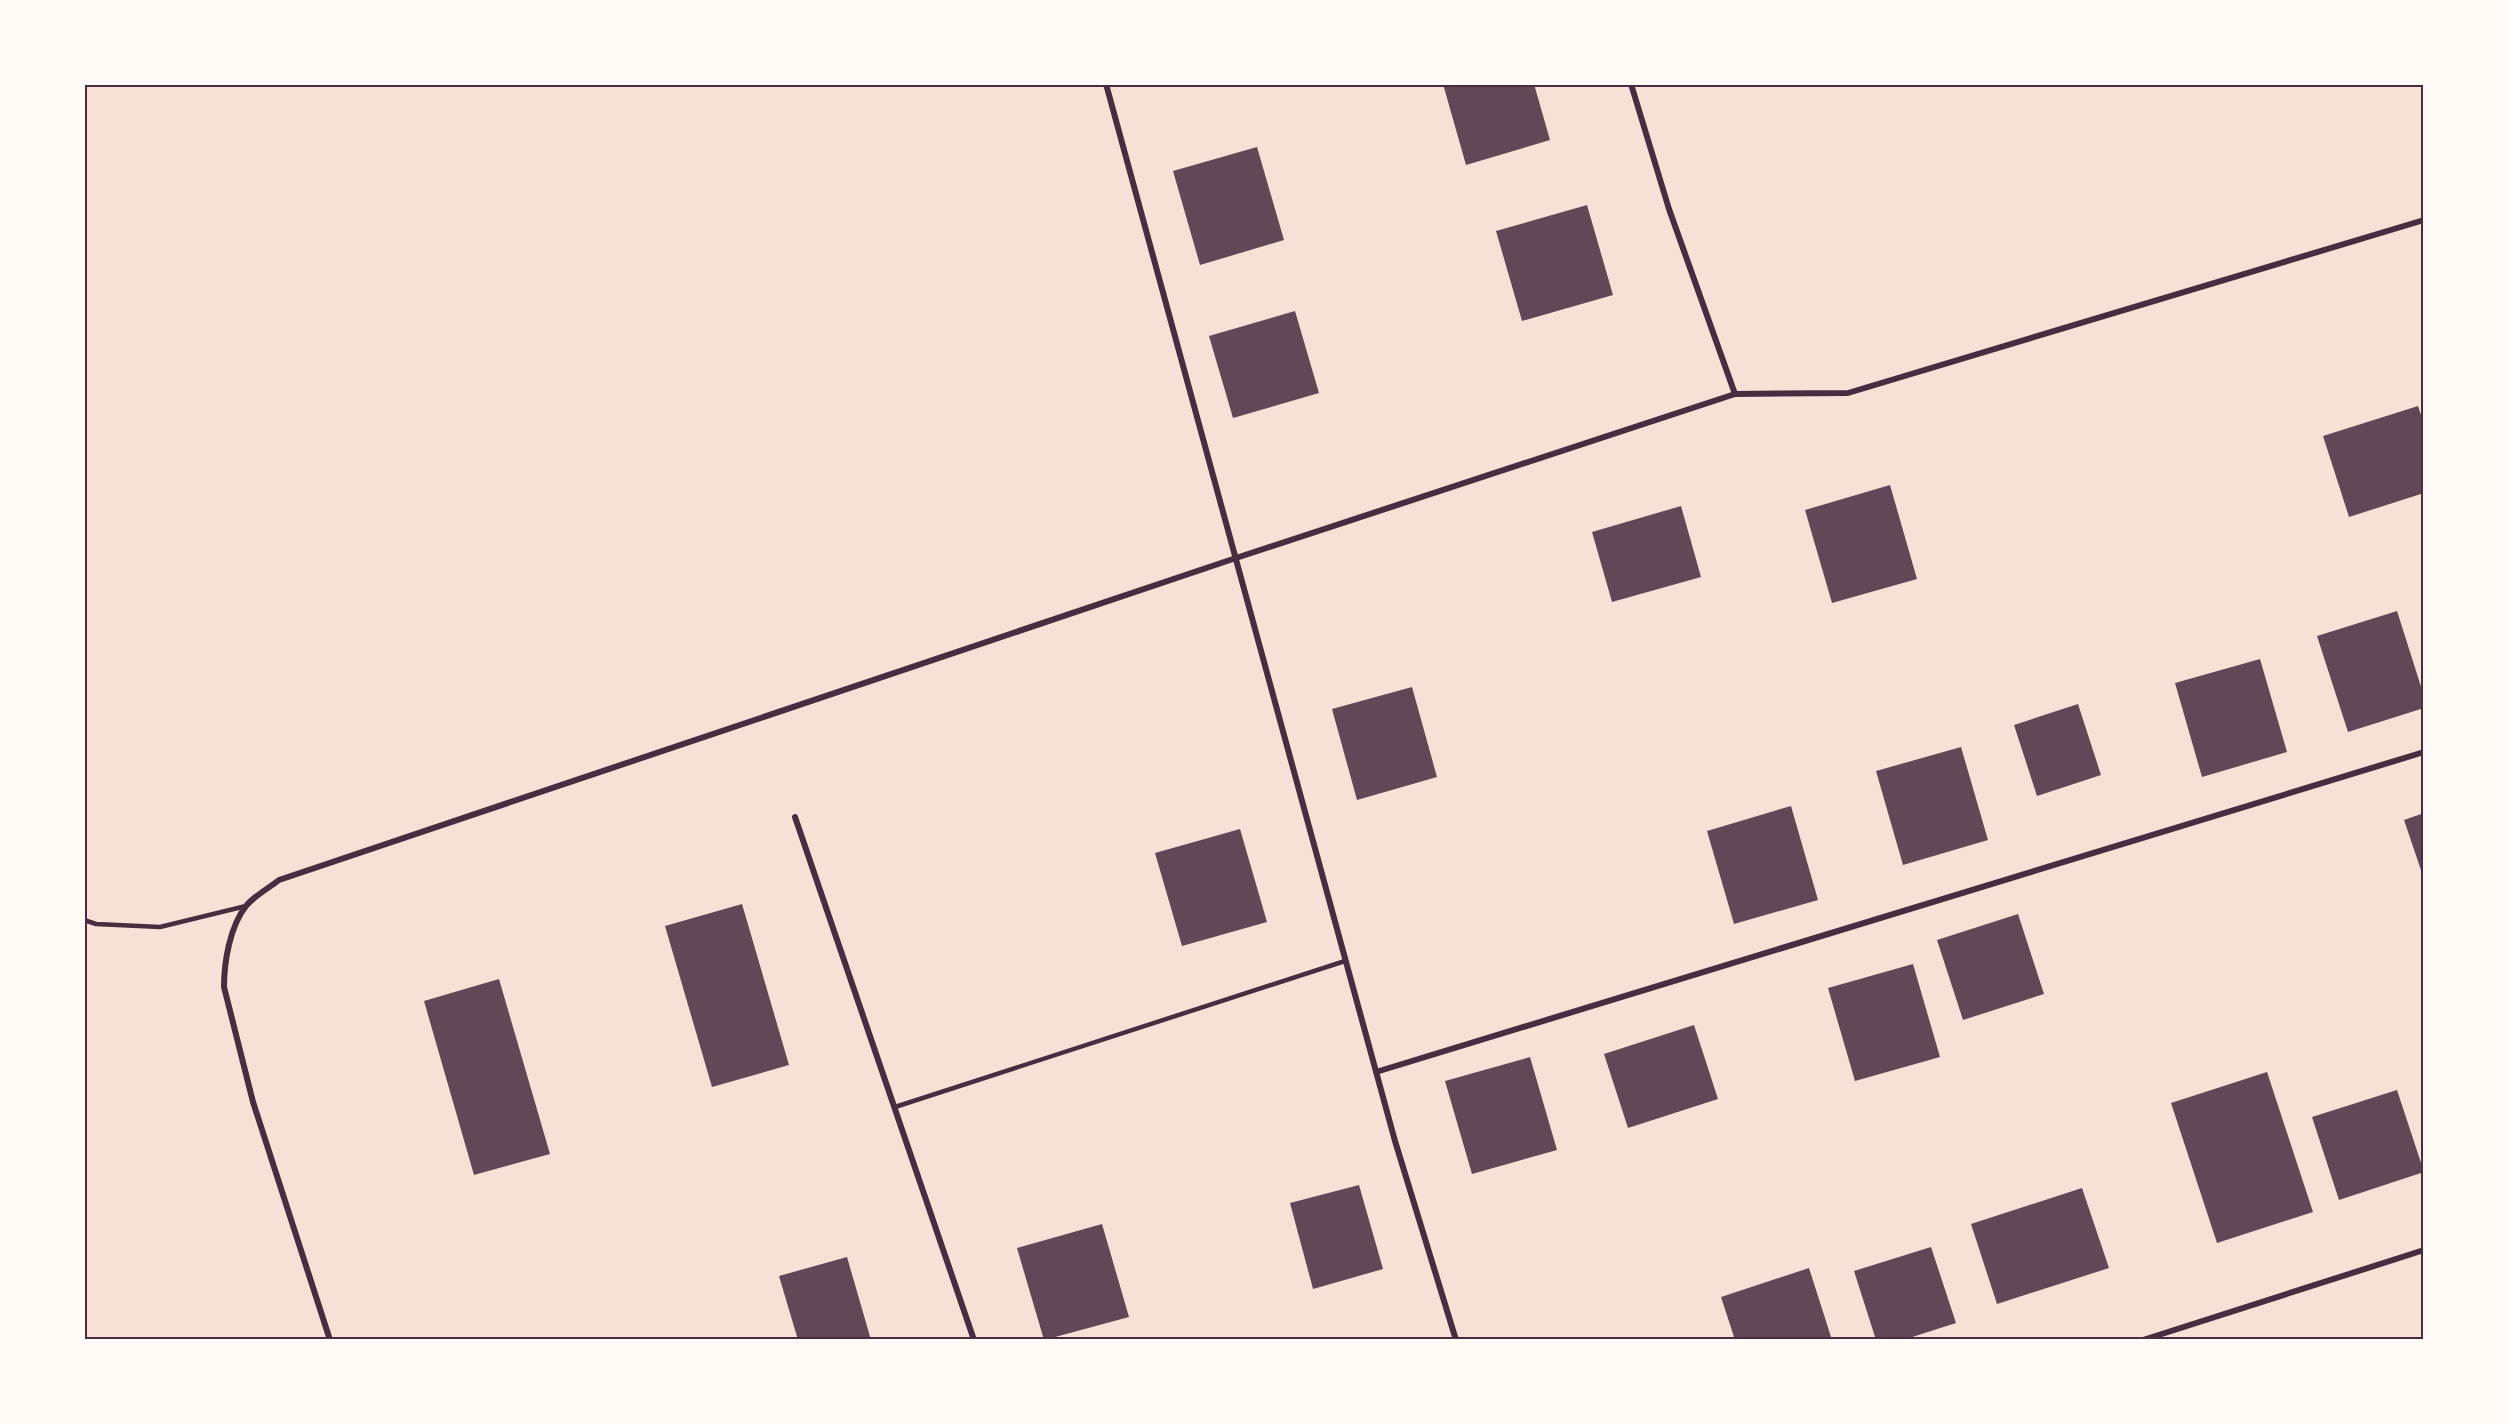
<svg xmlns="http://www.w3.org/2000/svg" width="2508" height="1424" font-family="'Crimson Pro',serif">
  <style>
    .building { fill: #644757 }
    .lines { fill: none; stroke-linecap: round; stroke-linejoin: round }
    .service { stroke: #4a2c40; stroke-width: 4.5 }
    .minor { stroke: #4a2c40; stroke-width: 6 }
    .neatline { fill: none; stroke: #4a2c40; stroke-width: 2 }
  </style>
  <rect width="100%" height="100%" fill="#f7e1d7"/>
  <!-- building -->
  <path class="building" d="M1443 84H1534L1550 140 1466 165Z
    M1257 147 1284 240 1200 265 1173 171Z
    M1587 205 1613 295 1522 321 1496 231Z
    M1295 311 1319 393 1233 418 1209 336Z
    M2418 406 2424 424V493L2349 517 2323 436Z
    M1890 485 1917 579 1832 603 1805 510Z
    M1681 506 1701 577 1612 602 1592 532Z
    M2397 611 2424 696V708L2348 732 2317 636Z
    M2260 659 2287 752 2202 777 2175 683Z
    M1412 687 1437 777 1357 800 1332 709Z
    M2078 704 2101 775 2037 796 2014 725Z
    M1961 747 1988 840 1903 865 1876 771Z
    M1791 806 1818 900 1734 924 1707 831Z
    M2424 813V879L2404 820Z
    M1240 829 1267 922 1182 946 1155 853Z
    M742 904 789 1065 712 1087 665 926Z
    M2018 914 2044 994 1963 1020 1937 940Z
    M1913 964 1940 1057 1855 1081 1828 988Z
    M499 979 550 1154 474 1175 424 1001Z
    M1694 1025 1718 1099 1628 1128 1604 1054Z
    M1530 1057 1557 1150 1472 1174 1445 1081Z
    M2267 1072 2313 1212 2217 1243 2171 1103Z
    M2397 1090 2424 1172 2339 1200 2312 1117Z
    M1359 1185 1383 1269 1313 1289 1290 1203Z
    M2082 1188 2109 1268 1997 1304 1971 1224Z
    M1102 1224 1129 1317 1044 1340 1017 1248Z
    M1931 1247 1956 1323 1903 1340H1876L1854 1271Z
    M847 1257 871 1340H798L779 1276Z
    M1809 1268 1832 1340H1735L1721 1297Z"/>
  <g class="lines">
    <!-- service -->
    <path class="service" d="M84 920 96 924 160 927 246 906
      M895 1107 1345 961"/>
    <!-- minor -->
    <path class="minor" d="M1106 84 1395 1141 1456 1340
      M1631 84 1669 209 1735 394
      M795 817 974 1340
      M1376 1072 2424 752
      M330 1340 253 1102 224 987C224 962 230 926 246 906 254 896 269 888 279 880L1236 558 1735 394 1848 393 2424 220
      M2143 1340 2424 1250"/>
  </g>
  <!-- border -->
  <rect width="2508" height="1424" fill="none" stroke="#fffaf5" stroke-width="171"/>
  <rect x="86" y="86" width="2336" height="1252" class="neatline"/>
</svg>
